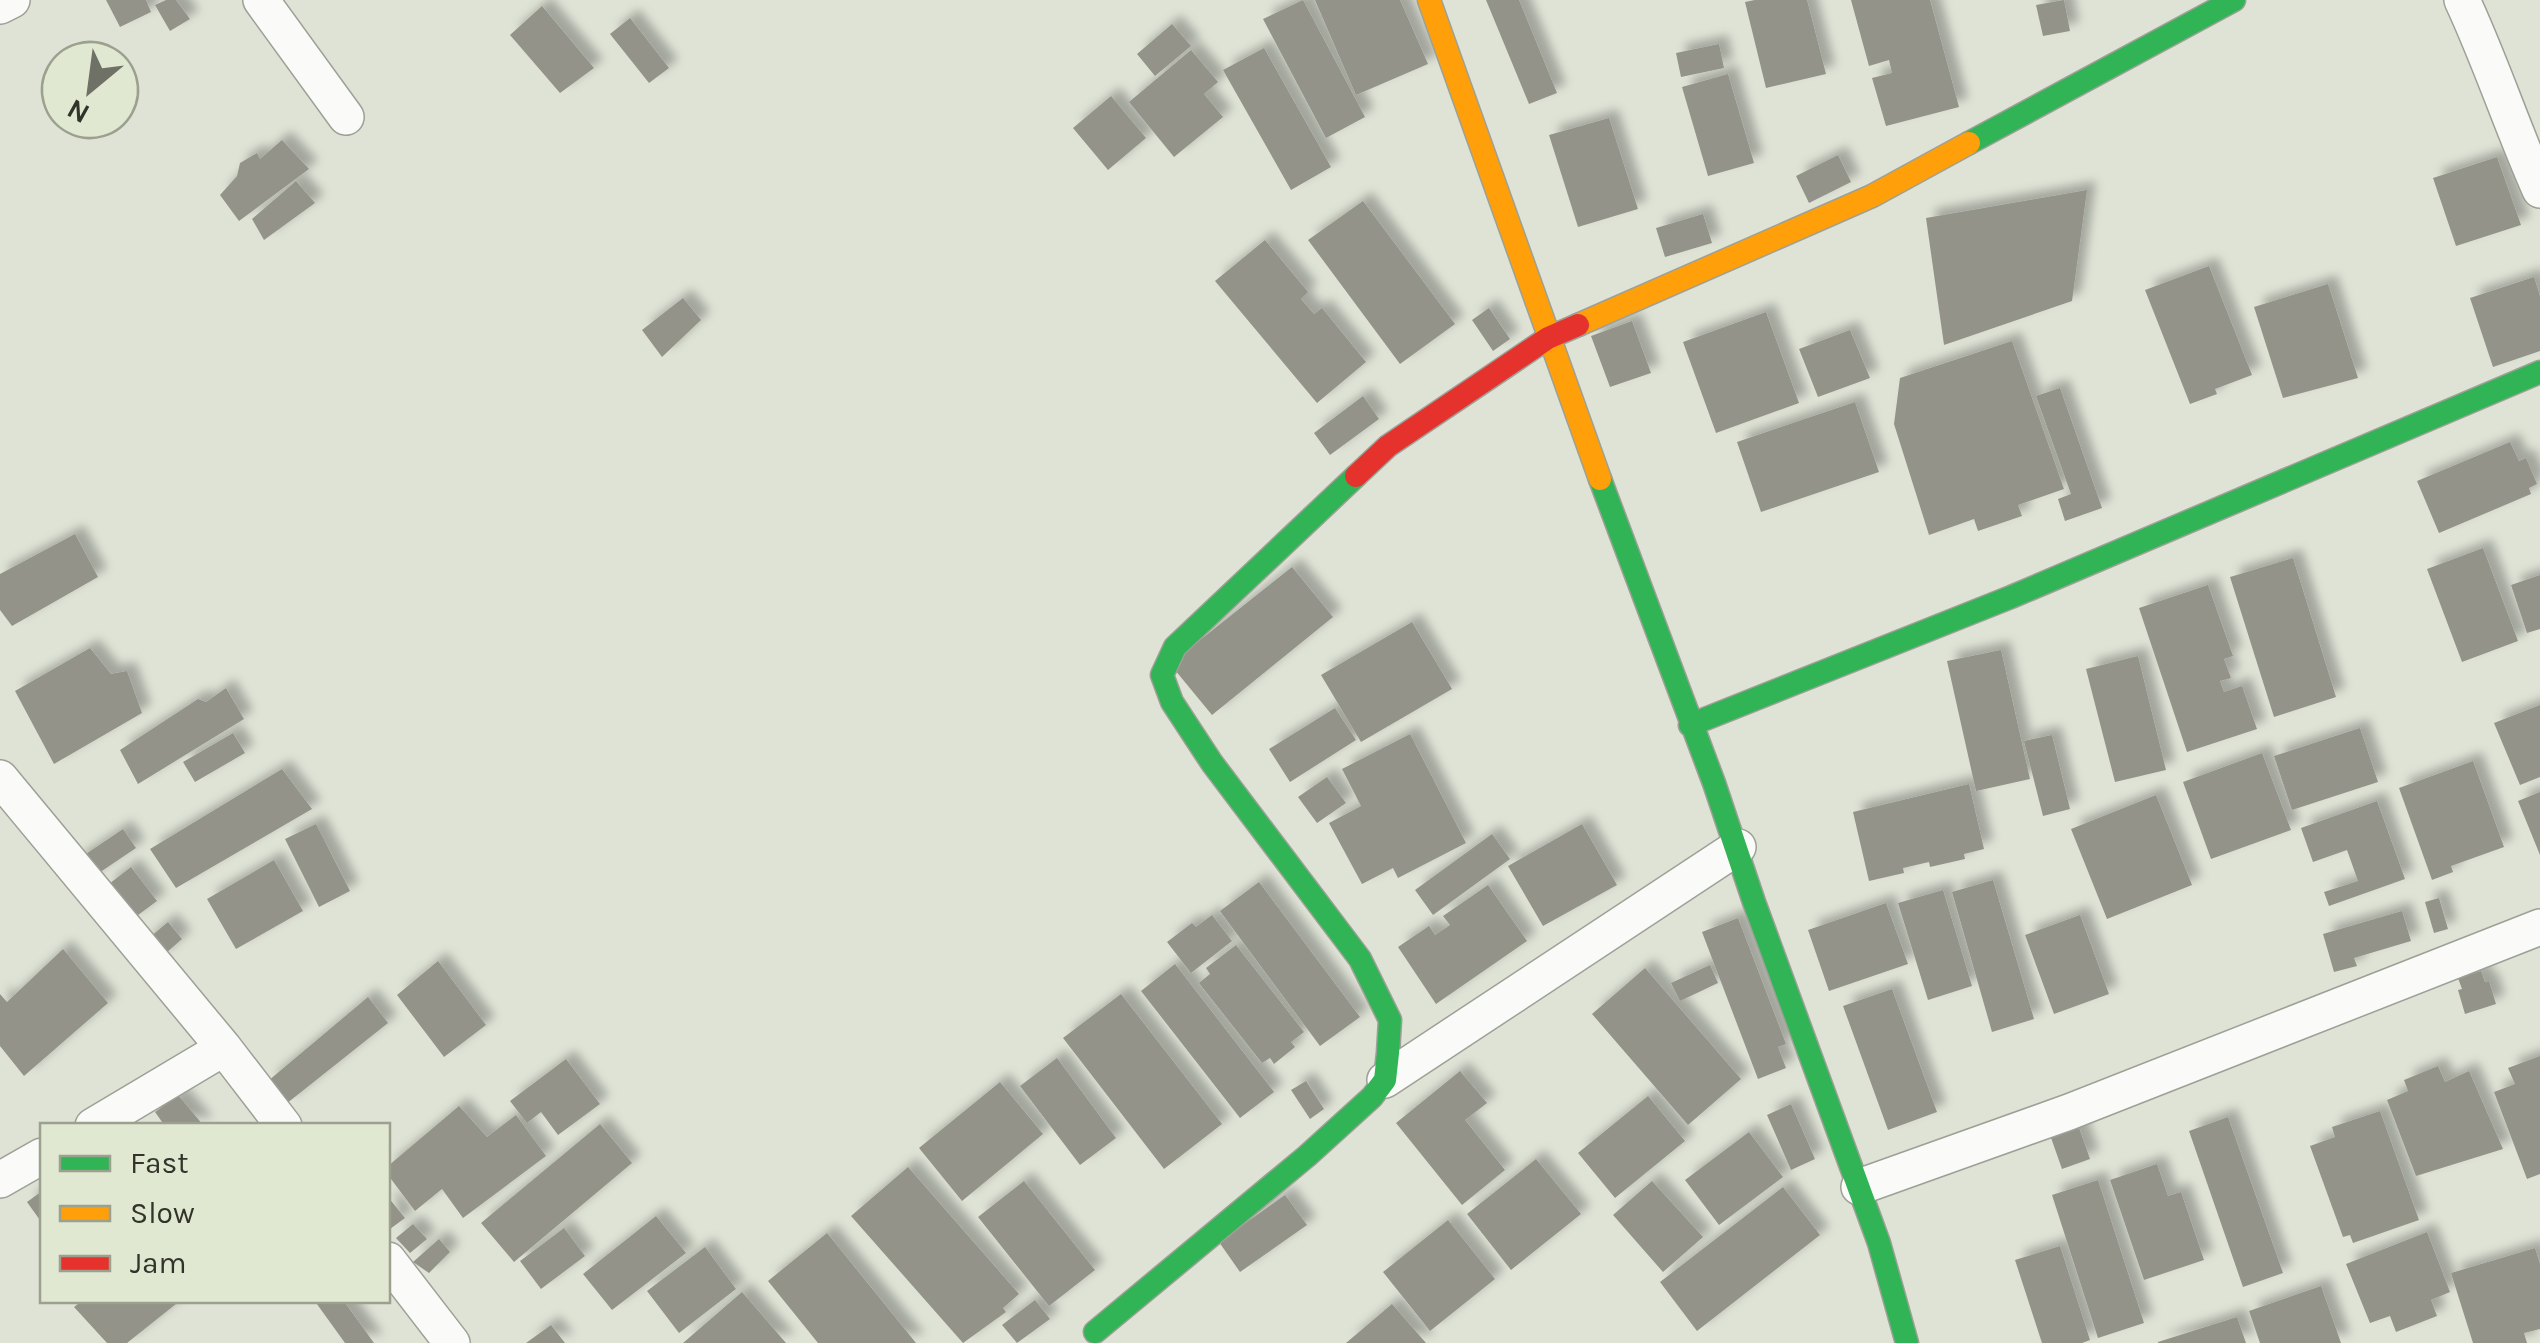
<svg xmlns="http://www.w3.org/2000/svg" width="2540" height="1343" font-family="Karla,sans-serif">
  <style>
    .building { fill: #93938a; filter: url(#shadow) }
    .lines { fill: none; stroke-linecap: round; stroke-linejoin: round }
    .street-casing { stroke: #9da096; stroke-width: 38 }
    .fast-casing { stroke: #9da096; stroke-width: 25 }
    .slow-casing { stroke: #9da096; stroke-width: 25 }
    .jam-casing { stroke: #9da096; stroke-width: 25 }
    .street { stroke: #fafbf9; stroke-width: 35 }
    .fast { stroke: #30b455; stroke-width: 22 }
    .slow { stroke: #ff9f0a; stroke-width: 22 }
    .jam { stroke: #e5322d; stroke-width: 22 }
  </style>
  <defs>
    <filter id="shadow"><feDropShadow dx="9" dy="-9" stdDeviation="5" flood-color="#0004"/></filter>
  </defs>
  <rect width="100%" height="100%" fill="#dfe3d6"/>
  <!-- building -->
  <path class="building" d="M106 0H146L151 12 120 27Z
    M166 0H176L190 19 170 31 155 5Z
    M1303 0 1365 117 1326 138 1263 19Z
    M1315 0H1400L1428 64 1356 95Z
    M1486 0H1519L1557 93 1529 104Z
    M1755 0H1807L1826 74 1766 88 1745 2Z
    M1851 0H1930L1959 107 1886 126 1872 78 1892 73 1889 60 1869 66Z
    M2064 0 2070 31 2043 36 2036 5Z
    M542 6 594 68 560 93 510 35Z
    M630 18 669 68 649 83 610 34Z
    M1172 24 1191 46 1155 76 1137 54Z
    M1719 44 1724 68 1681 77 1676 53Z
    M1264 48 1331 167 1291 190 1223 70Z
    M1191 50 1218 82 1204 94 1223 117 1174 157 1129 102Z
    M1728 74 1754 163 1708 176 1682 87Z
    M1111 96 1146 138 1108 170 1073 128Z
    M1609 118 1638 209 1578 227 1549 135Z
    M282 140 309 169 239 221 220 195 237 176 240 163 257 153 260 159Z
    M1838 155 1851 182 1809 203 1796 176Z
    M2497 157 2521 225 2456 246 2433 178Z
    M296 181 315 203 264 240 252 219Z
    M2087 190 2072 301 1944 345 1926 218Z
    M1363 201 1455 324 1400 364 1308 240Z
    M1703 214 1712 243 1665 257 1656 228Z
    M1265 240 1308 292 1301 299 1314 314 1322 308 1366 362 1317 403 1215 281Z
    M2209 266 2252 375 2215 389 2217 394 2190 404 2145 290Z
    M2534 277 2540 296V351L2493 367 2470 298Z
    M2328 284 2358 378 2283 398 2254 307Z
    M683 298 701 320 662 357 642 330Z
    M1489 308 1510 339 1493 351 1472 320Z
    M1766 312 1799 403 1716 433 1683 342Z
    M1632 321 1651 373 1610 387 1591 336Z
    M1850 330 1870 378 1818 397 1799 349Z
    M2012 341 2064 489 2018 505 2022 516 1978 531 1974 519 1929 535 1894 424 1900 378Z
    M2060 388 2102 508 2065 521 2058 499 2071 494 2036 396Z
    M1363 396 1379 419 1330 455 1314 433Z
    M1855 402 1879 472 1761 512 1737 442Z
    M2510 442 2519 461 2526 458 2537 484 2529 488 2531 494 2439 533 2417 481Z
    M75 534 98 577 12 626 0 610V574Z
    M2483 548 2518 641 2462 662 2427 569Z
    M2293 558 2336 697 2274 717 2230 577Z
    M1292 567 1333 617 1212 715 1170 664Z
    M2540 575V629L2527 633 2511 585Z
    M2208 585 2233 656 2224 659 2231 678 2220 681 2224 692 2242 686 2257 729 2187 752 2139 608Z
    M1412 622 1452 689 1361 742 1321 675Z
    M90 648 111 674 127 671 142 713 54 764 15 691Z
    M2001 650 2030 779 1976 791 1947 661Z
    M2138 656 2166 770 2115 782 2086 669Z
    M226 688 244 719 138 784 120 750 198 699 206 702Z
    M2540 705V777L2520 785 2494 723Z
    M1335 708 1356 740 1290 782 1269 749Z
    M2360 728 2378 782 2292 810 2274 756Z
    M233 733 245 753 195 782 183 762Z
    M1410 734 1466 843 1398 878 1393 868 1362 884 1329 823 1361 806 1342 769Z
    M2052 735 2070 809 2043 816 2024 741Z
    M2262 753 2291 830 2211 859 2183 782Z
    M2473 761 2504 847 2451 866 2453 872 2432 880 2399 788Z
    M282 769 312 809 176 888 150 849Z
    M1327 777 1346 803 1317 823 1298 797Z
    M1969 784 1984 849 1964 854 1965 859 1930 867 1929 862 1903 868 1904 873 1869 881 1853 812Z
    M2540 792V855L2518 801Z
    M2156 795 2192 885 2107 919 2071 829Z
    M2377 801 2405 879 2329 906 2324 892 2358 881 2347 850 2313 862 2301 828Z
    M316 824 350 891 319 907 285 839Z
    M1582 824 1617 885 1543 926 1508 866Z
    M123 829 136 848 87 881 74 862Z
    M1492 834 1510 859 1433 915 1415 890Z
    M274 860 303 911 236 949 207 899Z
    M131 867 157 901 130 921 105 887Z
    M1993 880 2034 1019 1992 1032 1952 892Z
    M1259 882 1360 1017 1320 1046 1220 911Z
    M1488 885 1527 941 1436 1004 1398 947 1429 926 1435 935 1450 925 1443 916Z
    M1943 890 1972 986 1928 1000 1898 903Z
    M2439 898 2448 929 2434 933 2425 902Z
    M1886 903 1908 964 1829 991 1808 930Z
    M2402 911 2411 941 2354 958 2357 966 2334 972 2323 934Z
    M1212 915 1232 941 1191 973 1167 942 1192 923 1196 927Z
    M2080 915 2109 994 2054 1014 2025 935Z
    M1738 918 1786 1044 1778 1047 1786 1068 1758 1079 1702 932Z
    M168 922 182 939 158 960 144 942Z
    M1236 945 1304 1032 1291 1042 1295 1047 1274 1064 1270 1058 1262 1063 1199 983 1210 974 1206 968Z
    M63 949 108 1003 24 1076 0 1046V994L7 1002Z
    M438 961 486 1025 444 1057 397 995Z
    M1175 964 1274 1092 1240 1118 1141 991Z
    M1710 965 1718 983 1680 1001 1671 983Z
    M1645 968 1741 1079 1688 1125 1592 1014Z
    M2481 971 2485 982 2489 981 2496 1004 2465 1014 2458 990 2462 989 2458 978Z
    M1892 989 1937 1112 1888 1130 1843 1006Z
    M1121 994 1222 1124 1164 1169 1063 1038Z
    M368 997 388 1023 286 1104 268 1081Z
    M2540 1056V1174L2527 1179 2494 1092 2515 1084 2508 1068Z
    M1057 1058 1116 1138 1080 1165 1020 1086Z
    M566 1059 600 1104 558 1135 541 1112 527 1123 510 1101Z
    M2438 1066 2445 1082 2469 1071 2503 1149 2416 1176 2387 1100 2408 1091 2404 1080Z
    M1460 1071 1487 1103 1465 1120 1505 1170 1462 1205 1396 1123Z
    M1306 1081 1324 1109 1310 1119 1291 1090Z
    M1000 1082 1043 1134 962 1201 919 1148Z
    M178 1095 204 1126H165L155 1112Z
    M1648 1096 1685 1141 1615 1198 1578 1153Z
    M1791 1104 1815 1159 1791 1170 1767 1115Z
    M459 1106 487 1137 516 1115 546 1156 463 1218 442 1189 415 1211 388 1175V1166Z
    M2380 1111 2419 1220 2353 1243 2350 1235 2343 1237 2310 1146 2335 1137 2332 1127Z
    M2228 1117 2283 1273 2243 1287 2189 1131Z
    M2077 1122 2090 1159 2062 1169 2049 1132Z
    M600 1124 632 1163 514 1262 481 1223Z
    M1749 1132 1783 1177 1719 1225 1685 1180Z
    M1536 1159 1581 1214 1511 1270 1467 1214Z
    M2157 1164 2168 1196 2181 1192 2204 1260 2144 1280 2110 1180Z
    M908 1167 1019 1294 1003 1308 1006 1312 963 1343 851 1216Z
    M2098 1180 2144 1323 2098 1338 2052 1195Z
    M1024 1181 1095 1270 1049 1306 978 1217Z
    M1652 1181 1703 1237 1663 1272 1613 1215Z
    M1783 1187 1820 1235 1697 1331 1660 1282Z
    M42 1191V1223L27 1202Z
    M1285 1195 1307 1225 1240 1272 1219 1242Z
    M388 1197 405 1218 390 1229 388 1227Z
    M656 1216 686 1253 612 1310 583 1274Z
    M1448 1220 1495 1279 1430 1331 1383 1272Z
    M413 1224 427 1239 410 1253 396 1238Z
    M564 1228 585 1256 541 1289 520 1261Z
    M2427 1232 2450 1292 2431 1300 2437 1316 2396 1332 2390 1316 2370 1323 2346 1264Z
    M827 1233 916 1343H818L768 1281Z
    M439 1239 450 1252 429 1273 413 1262Z
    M2060 1246 2090 1340 2082 1343H2042L2015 1260Z
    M705 1247 736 1289 679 1333 647 1291Z
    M2535 1248 2540 1264V1329L2524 1333 2527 1343H2473L2451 1273Z
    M2321 1286 2341 1343H2260L2249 1311Z
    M742 1292 786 1343H683Z
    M83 1300H181L127 1343H107L74 1307Z
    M314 1300H343L374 1343H345Z
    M1035 1300 1050 1319 1017 1343 1002 1325Z
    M1392 1304 1426 1343H1346Z
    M2237 1317 2246 1343H2158V1342Z
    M551 1325 565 1343H526Z"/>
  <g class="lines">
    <!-- street casing -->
    <g class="street-casing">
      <path id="street" d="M261 0 346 117
        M2462 0C2491 62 2512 127 2540 190
        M0 6 12 0
        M0 778 224 1048 284 1126
        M1385 1080 1738 847
        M93 1126 224 1048
        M0 1180 42 1156
        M1859 1187 2069 1112 2540 927
        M388 1260 452 1343"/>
    </g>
    <!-- fast casing -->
    <g class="fast-casing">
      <path id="fast" d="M1969 143 2234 0
        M1600 479 1714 783 1754 902 1879 1243 1907 1343
        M1690 725 2011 597 2540 372
        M1095 1332 1307 1156 1372 1097 1385 1080 1388 1053 1390 1020 1360 959 1212 763 1172 702 1162 675 1175 647 1356 476"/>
    </g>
    <!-- slow casing -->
    <g class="slow-casing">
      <path id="slow" d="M1429 0 1600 479
        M1578 325 1872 196 1969 143"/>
    </g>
    <!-- jam casing -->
    <g class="jam-casing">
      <path id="jam" d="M1356 476 1388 446 1548 338 1578 325"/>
    </g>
    <!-- street -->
    <use href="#street" class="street"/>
    <!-- fast -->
    <use href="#fast" class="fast"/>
    <!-- slow -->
    <use href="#slow" class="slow"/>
    <!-- jam -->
    <use href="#jam" class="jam"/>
  </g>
  <!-- legend -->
  <rect x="40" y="1123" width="350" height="180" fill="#e1e8d1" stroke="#9ba08f" stroke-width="2.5"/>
  <rect x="60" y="1156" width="50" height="15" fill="#30b455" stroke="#9ba08f" stroke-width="2.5"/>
  <text x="130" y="1173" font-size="30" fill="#32342b">Fast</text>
  <rect x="60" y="1206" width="50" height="15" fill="#ff9f0a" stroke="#9ba08f" stroke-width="2.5"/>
  <text x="130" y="1223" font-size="30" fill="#32342b">Slow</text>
  <rect x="60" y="1256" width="50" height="15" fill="#e5322d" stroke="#9ba08f" stroke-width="2.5"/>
  <text x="130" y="1273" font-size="30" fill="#32342b">Jam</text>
  <!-- north arrow -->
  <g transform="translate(90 90) rotate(209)"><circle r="48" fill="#e1e8d1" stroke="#9ba08f" stroke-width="2.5"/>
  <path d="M0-8L18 38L0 25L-18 38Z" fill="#6f7167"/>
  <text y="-15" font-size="28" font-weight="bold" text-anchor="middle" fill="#32342b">N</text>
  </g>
</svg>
